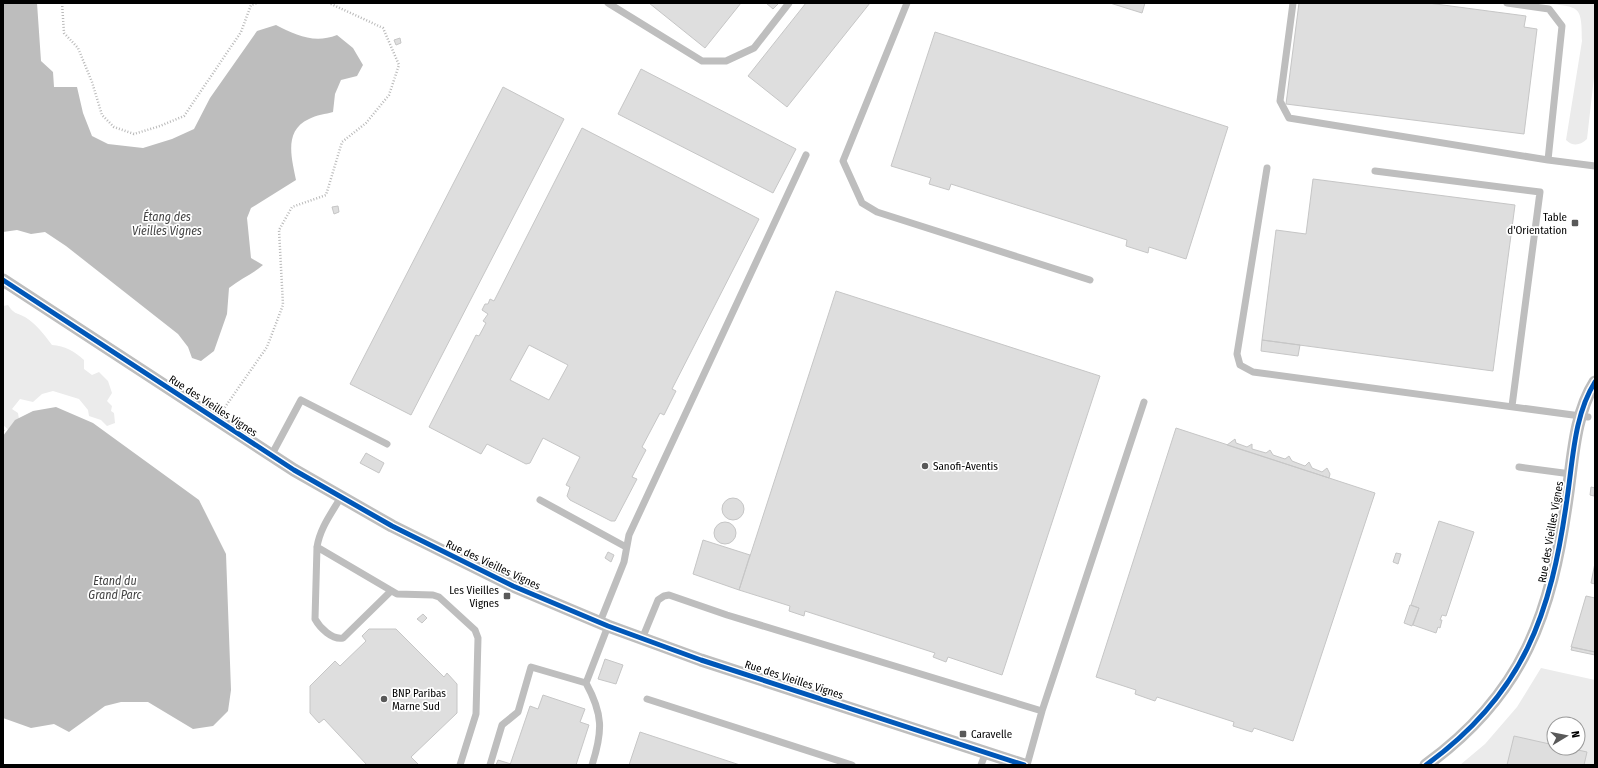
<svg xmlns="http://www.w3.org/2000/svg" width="1598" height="768" font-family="'Fira Sans Condensed',sans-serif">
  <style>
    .green { fill: #ebebeb; fill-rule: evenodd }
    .water { fill: #bdbdbd }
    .building { fill: #dedede; stroke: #c6c6c6; fill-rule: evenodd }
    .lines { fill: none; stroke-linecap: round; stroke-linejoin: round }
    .path { stroke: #b9b9b9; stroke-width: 2.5; stroke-dasharray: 1 2; stroke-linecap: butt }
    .lane { stroke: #bebebe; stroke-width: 7 }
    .street { stroke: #bebebe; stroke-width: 13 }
    .cycleway-casing { stroke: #fff; stroke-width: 8 }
    .cycleway { stroke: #0057b8; stroke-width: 5 }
    .poi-dot { fill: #595959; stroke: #fff; stroke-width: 1.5 }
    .labels { text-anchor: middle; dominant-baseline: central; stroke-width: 3.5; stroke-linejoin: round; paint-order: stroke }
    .poi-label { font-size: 11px; fill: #000; stroke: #fff; text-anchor: start }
    .street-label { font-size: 11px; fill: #000; stroke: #fff }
    .water-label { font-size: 12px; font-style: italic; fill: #424242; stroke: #fff }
  </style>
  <rect width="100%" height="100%" fill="#fff"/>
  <!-- green -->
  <path class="green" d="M1546 3H1595V68L1587 139C1581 145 1573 147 1566 140L1582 41C1582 4 1579 8 1546 3Z
    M8 305C15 315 16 312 25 317 36 324 44 334 52 345 65 346 74 351 84 360V369L92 375 99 372 108 381 112 393 107 401 112 406 111 411 114 413 115 423 107 426 101 420 89 416 88 410 79 399 53 391 42 394 33 402 20 399 12 409 18 413 20 425 10 431 3 425V306Z
    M1541 668 1595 680V765H1460L1485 744 1517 707ZM1554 724H1578V748H1554Z"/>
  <!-- water -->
  <path class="water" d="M3 3H37L41 61 53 72 54 87H77L83 113 92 136 108 144 143 148 172 139 194 129 210 98 257 31 276 25C296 35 314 44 337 35L353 48 363 65 357 76 341 80 335 94 333 112C326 114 316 115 309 119 283 131 292 159 296 180L251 208 247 218 251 258 263 265C253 274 240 279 229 288L227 314 214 351 201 361 192 358 188 347 178 334 66 246 45 232 31 234 17 230 3 232Z
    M56 407 93 423 199 500 226 554 231 690 228 711 213 726 193 729 148 702H121L105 706 69 732 54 724 31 728 3 718V436L15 420 33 411Z"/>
  <!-- building -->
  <path class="building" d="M649 3H741L705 48Z
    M766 3H779L773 9Z
    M806 3H870L787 107 748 76Z
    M1110 3H1145L1142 13Z
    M1299 3H1428L1526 16 1524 27 1537 29 1524 134 1286 104Z
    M935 32 1228 127 1186 259 1149 247 1148 253 1126 246 1127 240 951 184 949 190 929 184 931 178 891 166Z
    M400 38 401 43 396 45 394 40Z
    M641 69 796 149 773 193 618 114Z
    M503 87 564 119 411 415 350 384Z
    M582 128 759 219 672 389 676 391 664 415 660 413 642 447 646 450 632 477 637 479 615 521H611L570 500 567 496 570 487 566 485 580 457 543 438 530 463 526 464 487 444 481 454 429 427 470 347 476 335 479 336 486 323 483 321 488 314 482 310 485 304H488L490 299 494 301ZM529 345 568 365 549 400 510 380Z
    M1313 179 1515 205 1493 371 1262 340 1276 230 1306 234Z
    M338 206 339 212 334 214 332 207Z
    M836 291 1100 376 1002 675 948 657 946 662 933 657 935 653 805 611 804 616 789 611 790 606 739 590Z
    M1262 340 1300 345 1298 356 1261 351Z
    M1176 428 1375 493 1293 741 1254 728 1252 732 1233 726 1234 722 1157 697 1155 701 1135 694 1136 690 1096 677Z
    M1235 439 1236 443 1247 447 1252 444V449L1266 453 1270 450 1273 455 1285 459 1289 456 1292 461 1305 466 1309 462 1312 468 1322 472 1327 468 1330 474 1329 478 1227 445Z
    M366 453 384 463 379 473 360 463Z
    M1591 487 1595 488 1594 496 1590 495Z
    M722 509a11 11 0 1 1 22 0a11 11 0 1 1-22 0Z
    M1439 521 1474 532 1446 616 1442 615 1440 620H1442L1440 628 1438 627 1436 633 1413 625 1419 608 1411 605Z
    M714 533a11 11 0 1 1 22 0a11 11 0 1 1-22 0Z
    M703 540 750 555 739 590 693 574Z
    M608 552 614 555 611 562 605 558Z
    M1396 553 1401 554 1398 564 1393 562Z
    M1595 563V584L1591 583Z
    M1586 596 1595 598V652L1571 647Z
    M1410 605 1419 608 1412 626 1404 623Z
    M423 614 427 618 422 623 417 619Z
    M369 629H396L444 677 447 673 457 684V713L411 757 419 765H367L324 719 319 723 310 713V686L335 661 340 666 366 641 362 636Z
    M1572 647 1595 652V655L1571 650Z
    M605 659 623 665 616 684 598 679Z
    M543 695 585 709 580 722 589 725 576 765H510L530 706 538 709Z
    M640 732 740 765H629Z
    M1514 736 1554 745V748H1569L1587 752 1584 765H1507Z
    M498 760 511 764 510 765H496Z"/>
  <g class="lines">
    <!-- path -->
    <path class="path" d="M62 3 64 33 78 48 92 82 102 115 114 127 134 134 160 126 184 116 241 32 251 5 257 3
      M223 410 267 347 283 305 279 230 292 207 326 195 342 142 366 123 389 95 399 65 383 28 329 3
      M3 430 5 428"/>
    <!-- lane -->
    <path class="lane" d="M608 3 702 61H726L754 48 789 3
      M907 3 843 161 862 203 877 212 1090 280
      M1293 3 1280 101 1289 118 1548 160 1595 166
      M1507 3 1549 9 1562 26 1548 160
      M1267 168 1237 354 1240 365 1253 372 1588 417
      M1375 171 1540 192 1512 406
      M271 456 301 400 387 444
      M1519 467 1571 474
      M341 497C331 514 320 528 317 547L315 619C320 628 332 640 343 638L391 591
      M540 500 626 547
      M317 547 397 594 433 595 439 597 475 630 478 638 476 714 460 765
      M600 622 624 562 629 535 806 155
      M642 639 658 600 664 596 669 595 727 615 1042 711
      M586 683 608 626
      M647 699 852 765
      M490 765 502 725 518 712 531 667 586 683C603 714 603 731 592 765
      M981 765 986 752
      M1027 765 1042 711 1144 402"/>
    <!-- street -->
    <path class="street" d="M3 280 294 470 392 526 513 586 608 626 701 660 1024 765
      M1426 765C1524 694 1551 614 1567 499 1573 460 1574 415 1595 382"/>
    <!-- cycleway casing -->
    <g class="cycleway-casing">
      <path id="cycleway" d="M3 280 294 470 392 526 513 586 608 626 701 660 1024 765
        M1426 765C1524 694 1551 614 1567 499 1573 460 1574 415 1595 382"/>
    </g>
    <!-- cycleway -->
    <use href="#cycleway" class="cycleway"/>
  </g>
  <!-- markers -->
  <g class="poi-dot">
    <rect x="1571" y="219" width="8" height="8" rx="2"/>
    <circle cx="925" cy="466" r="4"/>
    <rect x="503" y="592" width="8" height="8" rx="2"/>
    <circle cx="384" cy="699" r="4"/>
    <rect x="959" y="730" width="8" height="8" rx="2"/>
  </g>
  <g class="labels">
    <!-- poi labels -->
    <g class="poi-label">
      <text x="1567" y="217" text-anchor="end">Table<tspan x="1567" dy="13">d'Orientation</tspan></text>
      <text x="933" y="466">Sanofi-Aventis</text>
      <text x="499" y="590" text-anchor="end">Les Vieilles<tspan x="499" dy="13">Vignes</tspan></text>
      <text x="392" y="693">BNP Paribas<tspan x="392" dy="13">Marne Sud</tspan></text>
      <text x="971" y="734">Caravelle</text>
    </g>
    <!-- street labels -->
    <g class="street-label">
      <text transform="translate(213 406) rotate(33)">Rue des Vieilles Vignes</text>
      <text transform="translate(1551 532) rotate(-80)">Rue des Vieilles Vignes</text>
      <text transform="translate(493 565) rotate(25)">Rue des Vieilles Vignes</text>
      <text transform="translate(794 680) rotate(18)">Rue des Vieilles Vignes</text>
    </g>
    <!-- water labels -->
    <g class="water-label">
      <text x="167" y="217">Étang des<tspan x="167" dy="14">Vieilles Vignes</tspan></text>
      <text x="115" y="581">Etand du<tspan x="115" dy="14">Grand Parc</tspan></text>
    </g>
  </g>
  <!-- border -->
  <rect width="1598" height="768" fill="none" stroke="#000000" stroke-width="8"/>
  <!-- north arrow -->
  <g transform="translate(1566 736) rotate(80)"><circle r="19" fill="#ffffff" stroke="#999999"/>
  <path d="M0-3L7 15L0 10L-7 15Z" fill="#595959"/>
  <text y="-6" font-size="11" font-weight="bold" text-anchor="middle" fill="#000000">N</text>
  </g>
</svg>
